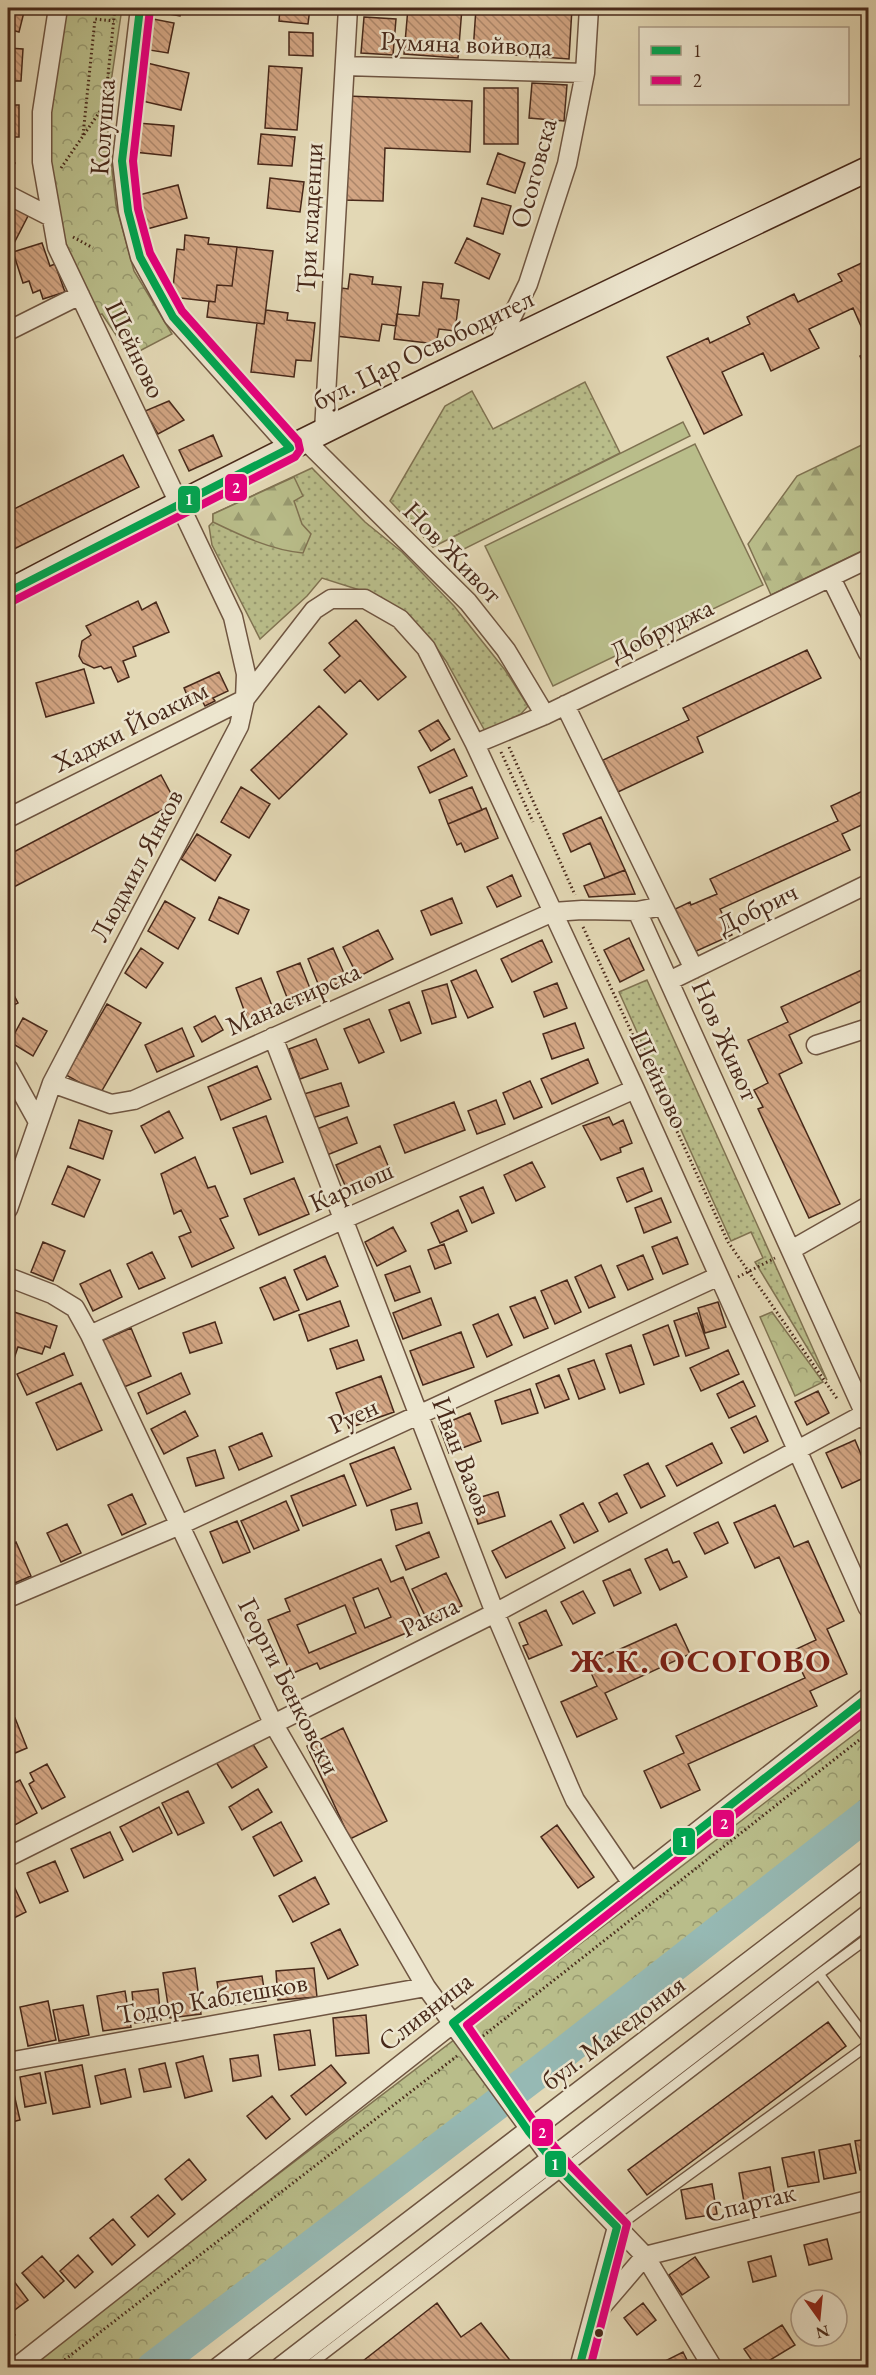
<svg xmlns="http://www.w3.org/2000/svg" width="876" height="2375" font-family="'EB Garamond',serif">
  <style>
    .grass { fill: url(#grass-dots); stroke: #807352; stroke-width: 1.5 }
    .forest { fill: url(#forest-firs); stroke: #807352; stroke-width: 1.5 }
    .park { fill: url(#park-crowns); stroke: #807352; stroke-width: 1.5 }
    .garden { fill: #b9bd8a; stroke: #807352; stroke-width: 1.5 }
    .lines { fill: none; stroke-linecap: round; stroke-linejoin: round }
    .river { stroke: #96b9b4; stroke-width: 32 }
    .building { fill: url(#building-back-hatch); stroke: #48291a; stroke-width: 1.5; fill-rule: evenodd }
    .service-casing { stroke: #6f5541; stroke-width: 12 }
    .minor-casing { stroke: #6f5541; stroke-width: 21 }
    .tertiary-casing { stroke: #6f5541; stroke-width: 24 }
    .secondary-casing { stroke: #48291a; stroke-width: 27 }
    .path { stroke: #48291a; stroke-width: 3; stroke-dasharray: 1.5 3; stroke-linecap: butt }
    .service { stroke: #ede6cf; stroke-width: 9 }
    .minor { stroke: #ede6cf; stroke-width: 18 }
    .tertiary { stroke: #ede6cf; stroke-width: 21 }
    .secondary { stroke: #ede6cf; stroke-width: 24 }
    .bus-1-casing { stroke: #ede6cf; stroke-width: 12 }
    .bus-2-casing { stroke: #ede6cf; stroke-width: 12 }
    .bus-1 { stroke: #00a651; stroke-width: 8 }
    .bus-2 { stroke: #e5007d; stroke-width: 8 }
    .bus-dot { fill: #48291a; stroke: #ede6cf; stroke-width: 2 }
    .labels { text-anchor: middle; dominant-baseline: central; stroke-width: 5; stroke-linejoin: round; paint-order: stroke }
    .street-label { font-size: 27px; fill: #48291a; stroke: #ede6cf }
    .district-label { font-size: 33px; font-weight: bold; letter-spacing: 1.5px; fill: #7a1f14; stroke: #ede6cf }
    .line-badge { stroke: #ede6cf; stroke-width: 2 }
    .badge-label { font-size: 16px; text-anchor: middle; font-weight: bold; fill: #fff }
  </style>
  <defs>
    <pattern id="grass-dots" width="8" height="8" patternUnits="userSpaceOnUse" patternTransform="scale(1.5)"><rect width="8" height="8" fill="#b9bd8a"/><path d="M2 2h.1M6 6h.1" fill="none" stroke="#989a70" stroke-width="1.8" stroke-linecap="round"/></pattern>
    <pattern id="forest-firs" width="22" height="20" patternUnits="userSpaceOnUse" patternTransform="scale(1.5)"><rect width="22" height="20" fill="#b9bd8a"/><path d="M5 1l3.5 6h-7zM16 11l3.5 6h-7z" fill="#989a70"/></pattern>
    <pattern id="park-crowns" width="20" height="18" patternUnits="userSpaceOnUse" patternTransform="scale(1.5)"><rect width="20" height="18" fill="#b9bd8a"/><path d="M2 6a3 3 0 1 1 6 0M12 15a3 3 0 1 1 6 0" fill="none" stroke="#989a70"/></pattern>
    <pattern id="building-back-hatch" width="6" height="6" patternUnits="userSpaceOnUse" patternTransform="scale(1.5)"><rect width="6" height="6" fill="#d2a583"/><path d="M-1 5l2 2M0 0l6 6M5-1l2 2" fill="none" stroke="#ac866a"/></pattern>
  </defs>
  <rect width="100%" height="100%" fill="#e3d8b5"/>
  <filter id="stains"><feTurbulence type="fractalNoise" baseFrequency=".00333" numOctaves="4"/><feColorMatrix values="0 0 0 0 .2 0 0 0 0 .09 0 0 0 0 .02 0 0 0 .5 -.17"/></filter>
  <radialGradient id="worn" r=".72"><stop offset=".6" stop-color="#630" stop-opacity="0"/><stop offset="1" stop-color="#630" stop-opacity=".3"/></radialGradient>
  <!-- grass -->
  <path class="grass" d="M585 382 620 453 433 547 390 501 445 406 472 391 493 429Z
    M312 468 365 522 402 552 454 606 505 670 528 706 521 714 485 731 446 661 433 643 369 593 322 578 307 596 260 639 212 545 209 526 213 522V514Z
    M647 980 827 1380 755 1262 763 1258 751 1232 731 1241 619 992Z"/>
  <!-- forest -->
  <path class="forest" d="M868 442V548L771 595 748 544 797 476Z
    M294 477 303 496 294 501 302 524 311 534 303 553C271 550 242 536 213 522V514Z"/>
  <!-- park -->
  <path class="park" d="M62 8H122L106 116 116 205 134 271 172 334 130 356 102 314 94 317 63 240 46 142Z
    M772 1312 823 1382 795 1396 760 1317Z
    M868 1724V1816L152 2367 24 2368Z"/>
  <!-- garden -->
  <path class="garden" d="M683 422 690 436 456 553 449 539Z
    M695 444 763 585 553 686 485 546Z"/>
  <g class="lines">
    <!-- river -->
    <path class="river" d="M152 2368 535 2075 868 1814"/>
  </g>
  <!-- building -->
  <path class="building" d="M8 8H25L19 32 8 29Z
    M146 8H182L180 16 146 10Z
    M280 8H310L308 24 279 21Z
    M408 8H462L458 58 404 54Z
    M476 8H572L569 59 473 52Z
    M364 17 396 19 393 55 361 53Z
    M148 18 174 23 168 53 143 49Z
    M289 32 313 33V56L289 55Z
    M8 48 23 49 21 81H8Z
    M147 63 189 73 181 110 138 100Z
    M269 66 302 68 297 130 265 128Z
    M532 83 567 85 564 121 529 118Z
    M484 88H518V144H484Z
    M347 96 472 101 470 152 385 148 383 201 343 200Z
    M8 105H19V137H8Z
    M137 123 174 126 171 156 134 152Z
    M261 134 295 137 292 166 258 164Z
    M498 153 525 163 515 193 487 184Z
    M8 158 15 163 8 177Z
    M270 178 304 182 300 212 267 208Z
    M178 185 187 218 147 229 139 195Z
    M482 198 511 206 503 234 474 226Z
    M8 203 29 214 10 251 8 250Z
    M185 235 209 238 208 244 237 247 232 286 217 285 215 302 172 297 177 249 184 250Z
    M467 238 500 254 489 279 455 263Z
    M42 243 50 266 55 264 65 292 43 299 40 290 33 293 29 281 23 283 13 252Z
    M237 247 273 251 264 324 207 317 209 301 215 302 217 285 232 286Z
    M868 260V342L853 308 809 329 819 348 771 371 763 353 722 372 742 415 704 434 667 357 708 338 710 343 750 324 747 317 794 294 798 302 842 281 838 274Z
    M350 274 373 277 372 284 401 287 396 326 382 324 379 341 336 336 342 288 348 289Z
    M423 282 443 284 441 298 459 300 455 331 439 329 436 344 394 339 397 314 419 316Z
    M266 310 288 313 287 320 315 323 311 361 296 360 294 377 251 372 257 323 264 324Z
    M868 352V374L860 356Z
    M169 401 184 420 158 434 145 411Z
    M213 435 222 456 189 471 179 450Z
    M123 455 139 487 8 552V512Z
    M138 601 142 610 156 602 169 632 133 647 136 656 123 661 129 677 118 682 111 667 104 669 101 666 94 668 83 663 79 656 82 641 91 635 86 626Z
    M356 620 406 677 378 700 360 680 345 693 324 670 340 656 329 643Z
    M807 650 821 678 697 737 703 752 618 792 603 760 689 720 683 708Z
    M84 669 94 703 46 717 36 683Z
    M219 672 228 691 213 698 215 701 205 706 199 695 189 700 184 688Z
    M319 706 347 734 279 799 251 770Z
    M438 720 450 739 431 751 419 731Z
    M454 749 467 776 430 793 418 767Z
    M161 775 176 803 8 890V855Z
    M241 787 270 804 249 838 221 822Z
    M472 787 482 810 448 824 439 800Z
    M867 789 868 822 842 834 850 850 720 909 732 935 692 953 673 910 690 902 691 905 717 894 710 879 838 821 831 806Z
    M486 808 498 838 465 852 461 843 457 845 448 824Z
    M601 817 625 870 605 878 590 843 571 852 563 834Z
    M197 834 231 855 215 881 181 859Z
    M625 870 635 894 589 897 584 886Z
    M512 875 521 896 497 907 487 887Z
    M219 897 249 910 238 934 209 920Z
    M452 898 462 923 431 935 421 911Z
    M165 901 195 918 178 949 148 931Z
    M378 930 393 959 358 977 343 947Z
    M629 938 644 970 620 982 604 950Z
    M542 940 552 962 512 982 501 959Z
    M141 948 163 963 146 988 125 973Z
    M333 948 347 980 321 991 308 959Z
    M300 963 313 996 290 1005 277 972Z
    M868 967V998L789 1035 802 1063 779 1074 840 1204 809 1218 758 1109 763 1107 754 1090 768 1083 748 1040 788 1022 781 1007Z
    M476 970 493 1007 468 1018 451 981Z
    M261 978 274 1011 248 1021 236 988Z
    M557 983 567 1008 544 1017 534 992Z
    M8 984 18 1003 8 1008Z
    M447 984 456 1017 432 1024 422 991Z
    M409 1002 421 1033 401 1041 389 1010Z
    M107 1004 141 1023 100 1094 66 1075Z
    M215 1016 223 1030 202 1042 194 1027Z
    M23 1018 47 1031 33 1056 10 1042Z
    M369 1019 384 1052 359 1063 344 1029Z
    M575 1023 584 1048 552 1059 543 1034Z
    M182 1028 194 1056 157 1072 145 1045Z
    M316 1039 328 1069 300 1079 289 1049Z
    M588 1059 598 1083 552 1104 541 1079Z
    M257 1066 271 1099 221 1120 208 1087Z
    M530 1081 542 1107 514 1119 503 1093Z
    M341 1083 349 1106 312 1118 304 1094Z
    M496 1100 505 1124 477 1134 468 1111Z
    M454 1102 465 1130 405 1153 394 1125Z
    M169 1111 183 1138 155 1153 141 1126Z
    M266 1116 283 1162 251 1174 233 1128Z
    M347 1117 357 1143 327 1155 317 1129Z
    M609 1117 613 1125 623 1120 632 1143 620 1148 621 1152 601 1160 583 1126Z
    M79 1120 112 1131 103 1159 70 1148Z
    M380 1146 391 1173 348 1192 336 1165Z
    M195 1157 208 1188 215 1186 228 1216 220 1219 234 1248 192 1267 179 1237 191 1232 181 1210 174 1214 161 1174Z
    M532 1162 545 1187 516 1201 504 1175Z
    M68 1166 100 1180 84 1217 52 1204Z
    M643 1168 652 1191 627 1202 617 1178Z
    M294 1178 309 1214 259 1235 244 1199Z
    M483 1187 494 1213 472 1223 460 1197Z
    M661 1198 671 1222 644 1233 635 1208Z
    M458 1210 467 1231 440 1243 431 1223Z
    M393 1227 406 1251 377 1266 365 1242Z
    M677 1237 688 1264 663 1274 652 1247Z
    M43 1242 65 1251 53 1281 31 1272Z
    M444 1244 451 1263 435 1269 428 1250Z
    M152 1252 165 1278 139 1289 127 1264Z
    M643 1255 653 1279 628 1290 617 1266Z
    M325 1256 338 1286 307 1300 294 1270Z
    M601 1265 615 1297 589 1308 575 1277Z
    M410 1266 420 1292 395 1301 385 1275Z
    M110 1270 122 1297 93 1311 80 1284Z
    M285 1277 299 1310 274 1320 260 1288Z
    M567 1280 581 1312 555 1324 541 1291Z
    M535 1297 548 1328 524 1338 510 1307Z
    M431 1298 441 1325 403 1339 393 1313Z
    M340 1301 349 1326 308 1341 299 1315Z
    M718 1302 726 1327 705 1333 698 1308Z
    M8 1310 57 1326 50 1348 45 1346 42 1354 18 1347 8 1376Z
    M697 1313 709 1348 686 1356 674 1321Z
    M498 1314 512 1345 487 1357 473 1325Z
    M215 1322 222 1343 190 1353 183 1333Z
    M668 1325 679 1356 654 1365 643 1335Z
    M131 1328 151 1376 119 1389 99 1342Z
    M461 1332 474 1367 423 1385 410 1351Z
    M357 1340 364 1360 337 1369 330 1349Z
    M631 1345 644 1384 620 1393 606 1354Z
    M728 1350 739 1374 701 1391 690 1368Z
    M64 1353 73 1375 27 1395 17 1374Z
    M594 1360 605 1389 579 1399 568 1369Z
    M181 1373 190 1394 147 1414 138 1393Z
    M559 1375 569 1399 545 1408 536 1384Z
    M381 1376 394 1412 349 1428 336 1393Z
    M743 1381 755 1406 729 1418 717 1394Z
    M81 1383 102 1430 57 1450 36 1403Z
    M530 1389 538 1413 502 1424 495 1401Z
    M818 1391 829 1413 807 1425 795 1402Z
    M185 1411 198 1436 164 1454 151 1429Z
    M470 1413 481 1441 449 1453 439 1426Z
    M756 1416 768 1441 744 1453 731 1428Z
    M262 1433 272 1456 239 1470 229 1447Z
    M855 1440 868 1471V1476L842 1488 826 1453Z
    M712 1443 722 1463 677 1486 666 1466Z
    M394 1447 411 1489 367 1506 350 1464Z
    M215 1450 224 1478 196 1486 187 1458Z
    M648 1463 665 1496 641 1508 624 1475Z
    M344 1475 356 1505 303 1526 291 1496Z
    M498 1492 505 1516 478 1524 471 1500Z
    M617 1493 627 1513 609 1522 599 1503Z
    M132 1494 146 1524 122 1535 108 1505Z
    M286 1501 299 1530 254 1549 241 1521Z
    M417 1503 422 1523 396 1530 391 1510Z
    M583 1503 598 1531 574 1543 560 1515Z
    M775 1505 794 1547 808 1541 844 1621 827 1629 847 1674 810 1691 817 1706 688 1764 700 1790 661 1808 644 1771 684 1753 676 1736 805 1678 792 1651 816 1640 779 1557 755 1568 734 1523Z
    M237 1521 250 1552 223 1563 210 1532Z
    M551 1521 565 1548 506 1578 492 1551Z
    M718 1522 728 1543 705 1554 694 1533Z
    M67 1524 81 1553 61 1562 47 1533Z
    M429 1532 439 1557 406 1570 396 1546Z
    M16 1542 31 1576 8 1586V1546Z
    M667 1549 673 1563 679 1561 687 1577 660 1590 645 1559Z
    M381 1559 391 1582 403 1577 421 1619 409 1624 411 1631 320 1669 317 1663 291 1674 268 1620 290 1611 285 1599ZM378 1588 391 1617 365 1628 353 1598ZM345 1605 356 1633 309 1653 297 1625Z
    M630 1569 641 1593 614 1606 603 1581Z
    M446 1573 462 1606 428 1622 412 1589Z
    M583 1591 595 1613 573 1624 561 1602Z
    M546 1610 562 1645 529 1659 523 1646 528 1644 519 1623Z
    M676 1624 690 1654 605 1693 617 1719 577 1737 561 1702 597 1686 587 1664Z
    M15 1718 27 1748 8 1756V1720Z
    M343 1728 387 1821 350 1839 307 1746Z
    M251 1741 267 1767 232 1788 216 1762Z
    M47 1764 65 1797 42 1809 29 1784 34 1781 30 1773Z
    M20 1780 37 1813 13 1826 8 1815V1786Z
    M258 1789 272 1812 242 1830 229 1807Z
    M188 1791 204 1823 178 1835 162 1803Z
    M159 1807 172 1833 133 1852 120 1827Z
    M281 1822 302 1861 274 1876 253 1837Z
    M557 1825 594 1877 578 1888 541 1837Z
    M110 1832 123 1860 84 1878 71 1849Z
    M55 1861 68 1891 40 1903 27 1873Z
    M315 1877 329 1904 293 1922 279 1896Z
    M13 1884 26 1912 8 1921V1887Z
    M340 1929 358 1965 328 1979 311 1943Z
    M195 1968 201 2014 170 2018 163 1973Z
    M314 1968 317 1997 278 2000 276 1971Z
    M262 1976 266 2001 221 2007 217 1982Z
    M158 1989 161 2020 135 2023 132 1992Z
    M125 1991 131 2027 103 2031 97 1996Z
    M48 2001 56 2040 28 2046 20 2007Z
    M83 2005 89 2035 59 2041 53 2010Z
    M366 2015 369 2053 336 2056 333 2018Z
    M828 2022 846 2046 647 2195 628 2170Z
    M310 2030 315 2065 279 2070 274 2035Z
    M258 2055 261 2076 233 2081 230 2059Z
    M203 2056 212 2091 185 2098 176 2063Z
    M165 2063 171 2087 144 2092 139 2069Z
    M82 2065 90 2107 53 2114 45 2072Z
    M331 2065 346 2083 306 2115 291 2096Z
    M125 2069 131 2097 101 2104 95 2076Z
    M40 2073 46 2103 25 2107 20 2077Z
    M8 2081H11L20 2120 8 2123Z
    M272 2096 290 2119 266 2139 247 2116Z
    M868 2139V2169L860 2170 855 2141Z
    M850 2144 856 2173 824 2179 819 2150Z
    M814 2152 819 2182 788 2187 782 2158Z
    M189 2159 206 2180 182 2200 165 2179Z
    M770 2167 775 2196 744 2202 739 2173Z
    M712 2184 717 2214 686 2219 681 2190Z
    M158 2195 175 2214 148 2237 131 2217Z
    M113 2219 135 2245 112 2265 90 2238Z
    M827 2239 832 2259 809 2265 804 2245Z
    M78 2255 93 2272 75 2288 60 2271Z
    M42 2256 64 2281 44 2298 22 2273Z
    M771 2256 776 2276 753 2282 748 2262Z
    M695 2257 709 2277 682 2295 669 2275Z
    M10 2276 28 2300 8 2315V2278Z
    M437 2303 461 2337 481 2323 516 2368H354Z
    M643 2303 656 2320 637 2335 624 2318Z
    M782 2325 795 2345 757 2368 744 2349Z
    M8 2326 15 2335 8 2342Z
    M683 2352 691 2368H668L665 2361Z"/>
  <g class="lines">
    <!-- service casing -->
    <g class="service-casing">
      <path id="service" d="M819 1974 868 2040
        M617 2227 868 2045
        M306 2368 819 1974 868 1938"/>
    </g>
    <!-- minor casing -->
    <g class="minor-casing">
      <path id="minor" d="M58 8 42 112V162L57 247 233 617 246 674 245 699
        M140 8 122 161 128 211 140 257 173 317 290 448
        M345 66 585 73
        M8 195 51 217
        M8 331 80 295
        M498 345 528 284 567 164 585 73 589 8
        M324 431 348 8
        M305 440 468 602 506 650 545 715
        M831 578 868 653
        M565 705 663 906 637 911 868 1421
        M475 744 545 715 868 559
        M8 818 245 699
        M663 906 694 969
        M669 981 868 884
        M273 1037 495 1613 570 1789 575 1800 631 1882
        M816 1045 868 1028
        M8 1068 38 1122
        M52 1083 111 1104 134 1100 553 912 582 910 637 911
        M8 1209 52 1083 239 726 245 699 314 610 331 599H365L400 619 426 648 475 744 635 1089 868 1608
        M791 1250 868 1206
        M8 1277 52 1294 75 1308 90 1335 273 1723 426 1987 551 2158 645 2256 713 2368
        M90 1335 342 1220 635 1089
        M8 1598 180 1525 719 1276
        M8 1857 495 1613 868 1412
        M8 2062 426 1987
        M645 2256 868 2200
        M597 2312 645 2256
        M15 2368 868 1697
        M579 2368 617 2227"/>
    </g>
    <!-- tertiary casing -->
    <g class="tertiary-casing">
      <path id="tertiary" d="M219 2368 868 1872
        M281 2368 868 1916"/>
    </g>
    <!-- secondary casing -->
    <g class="secondary-casing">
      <path id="secondary" d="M8 592C291 443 579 306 868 169"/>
    </g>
    <!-- path -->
    <path class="path" d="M83 135 95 19 114 21
      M61 168 105 104 115 8
      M73 237 93 248
      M509 747 575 895
      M501 752 533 822
      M583 927 728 1242 838 1400
      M738 1277 775 1258
      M483 2036 868 1733
      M54 2368 457 2056"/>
    <!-- service -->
    <use href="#service" class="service"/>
    <!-- minor -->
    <use href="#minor" class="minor"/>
    <!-- tertiary -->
    <use href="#tertiary" class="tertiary"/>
    <!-- secondary -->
    <use href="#secondary" class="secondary"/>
    <!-- bus-1 casing -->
    <g class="bus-1-casing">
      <path id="bus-1" d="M8 592 290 448 173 317 140 257 128 211 122 161 140 8
        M579 2368 617 2227 562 2172 529 2132 453 2023 868 1697"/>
    </g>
    <!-- bus-2 casing -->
    <g class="bus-2-casing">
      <path id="bus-2" d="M13 601 295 457 300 450 298 441 182 311 150 253 138 209 133 161 150 9
        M590 2368 627 2224 570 2165 537 2126 467 2025 868 1710"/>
    </g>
    <!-- bus-1 -->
    <use href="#bus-1" class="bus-1"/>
    <!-- bus-2 -->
    <use href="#bus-2" class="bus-2"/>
  </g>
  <!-- markers -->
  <circle class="bus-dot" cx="599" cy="2333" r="5"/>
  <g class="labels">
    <!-- street labels -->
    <g class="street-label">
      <text transform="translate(466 43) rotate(2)">Румяна войвода</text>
      <text transform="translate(102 127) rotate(-86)">Колушка</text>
      <text transform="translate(533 173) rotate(-75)">Осоговска</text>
      <text transform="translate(309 218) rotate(-87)">Три кладенци</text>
      <text transform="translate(136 349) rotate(64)">Шейново</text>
      <text transform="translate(423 349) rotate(-26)">бул. Цар Освободител</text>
      <text transform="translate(453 552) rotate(46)">Нов Живот</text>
      <text transform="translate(661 629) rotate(-26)">Добруджа</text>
      <text transform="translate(130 726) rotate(-27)">Хаджи Йоаким</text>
      <text transform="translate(136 865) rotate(-62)">Людмил Янков</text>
      <text transform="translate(757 908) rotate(-26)">Добрич</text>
      <text transform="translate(293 998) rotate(-24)">Манастирска</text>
      <text transform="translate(726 1040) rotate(66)">Нов Живот</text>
      <text transform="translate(660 1079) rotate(65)">Шейново</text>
      <text transform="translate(351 1186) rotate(-24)">Карпош</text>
      <text transform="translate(353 1415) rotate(-25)">Руен</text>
      <text transform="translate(463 1456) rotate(69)">Иван Вазов</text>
      <text transform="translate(429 1616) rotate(-26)">Ракла</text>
      <text transform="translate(290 1686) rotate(63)">Георги Бенковски</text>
      <text transform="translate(212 1998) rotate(-10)">Тодор Каблешков</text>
      <text transform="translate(425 2011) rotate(-38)">Сливница</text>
      <text transform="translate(613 2032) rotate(-37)">бул. Македония</text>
      <text transform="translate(750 2202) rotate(-14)">Спартак</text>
    </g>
    <!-- district labels -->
    <g class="district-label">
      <text x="701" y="1660">Ж.К. ОСОГОВО</text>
    </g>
  </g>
  <g class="line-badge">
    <rect x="224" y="473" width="24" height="29" rx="6" fill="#e5007d"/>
    <rect x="177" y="485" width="24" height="29" rx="6" fill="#00a651"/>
    <rect x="712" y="1809" width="23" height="29" rx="6" fill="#e5007d"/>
    <rect x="672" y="1827" width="24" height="29" rx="6" fill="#00a651"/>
    <rect x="531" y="2118" width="23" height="29" rx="6" fill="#e5007d"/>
    <rect x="544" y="2150" width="23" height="28" rx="6" fill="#00a651"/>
  </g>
  <g class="badge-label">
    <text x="236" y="493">2</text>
    <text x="189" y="505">1</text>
    <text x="724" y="1829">2</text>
    <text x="684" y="1847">1</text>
    <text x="542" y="2138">2</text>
    <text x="555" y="2170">1</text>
  </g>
  <!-- margin -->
  <rect width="876" height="2375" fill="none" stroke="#e3d8b5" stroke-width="30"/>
  <rect x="9" y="9" width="858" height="2357" fill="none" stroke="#48291a" stroke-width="3"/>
  <rect x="15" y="15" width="846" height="2345" fill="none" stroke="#48291a" stroke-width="1.5"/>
  <!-- legend -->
  <rect x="639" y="27" width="210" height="78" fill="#ede6cf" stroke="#ab9a87" stroke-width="1.5"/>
  <rect x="651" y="46" width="30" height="9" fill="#00a651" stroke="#ab9a87" stroke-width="1.5"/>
  <text x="693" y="57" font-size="18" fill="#48291a">1</text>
  <rect x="651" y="76" width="30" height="9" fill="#e5007d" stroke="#ab9a87" stroke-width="1.5"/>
  <text x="693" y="87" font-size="18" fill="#48291a">2</text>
  <!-- north arrow -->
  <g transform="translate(819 2318) rotate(165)"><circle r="28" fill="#ede6cf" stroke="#ab9a87" stroke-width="1.5"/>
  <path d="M0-4.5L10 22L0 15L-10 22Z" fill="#8f2418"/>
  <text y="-9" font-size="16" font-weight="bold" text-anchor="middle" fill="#48291a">N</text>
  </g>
  <rect width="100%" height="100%" filter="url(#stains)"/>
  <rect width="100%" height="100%" fill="url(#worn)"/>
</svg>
